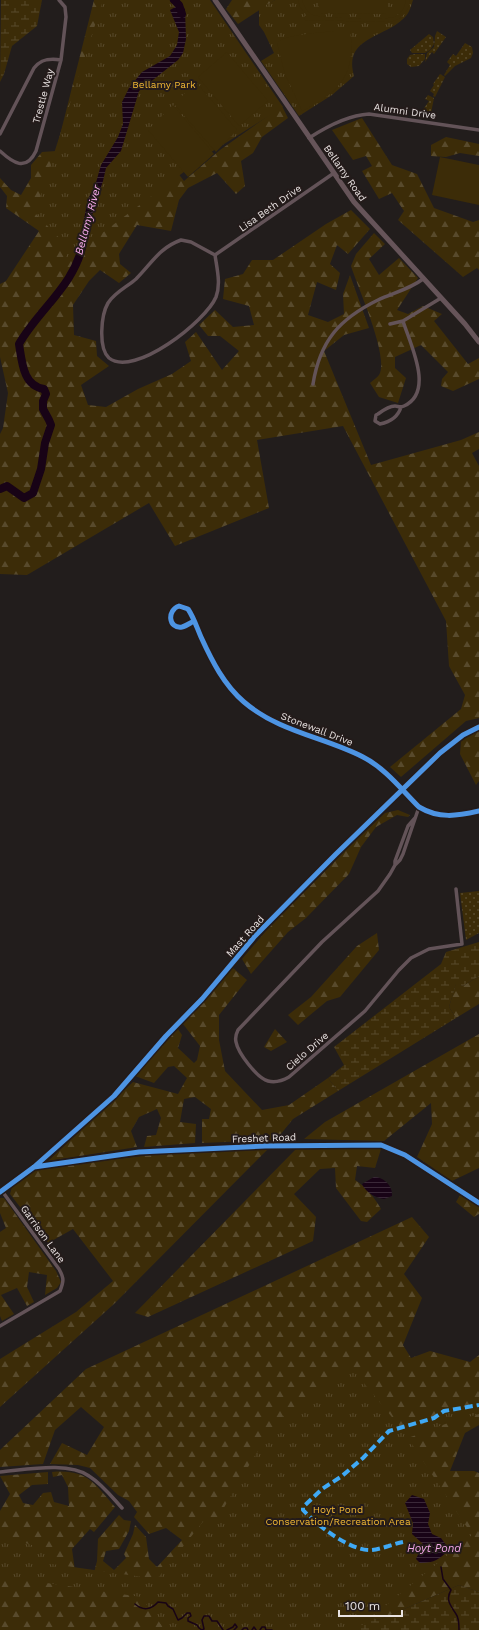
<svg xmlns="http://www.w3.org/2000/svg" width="479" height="1630" font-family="'Work Sans',sans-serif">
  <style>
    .grass { fill: url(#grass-dots) }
    .forest { fill: url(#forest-firs) }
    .wetland { fill: url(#wetland-marsh) }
    .park { fill: url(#park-tufts) }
    .pitch { fill: #3c2c08 }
    .water { fill: url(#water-rules) }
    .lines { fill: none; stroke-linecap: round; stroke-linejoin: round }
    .stream { stroke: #180316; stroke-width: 1.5 }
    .river { stroke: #180316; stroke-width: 8 }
    .street { stroke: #635358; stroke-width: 3.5 }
    .secondary { stroke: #665459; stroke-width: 5 }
    .quiet { stroke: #3fa9f5; stroke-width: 4; stroke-dasharray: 8 4; stroke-linecap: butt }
    .cycleway-casing { stroke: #241b1a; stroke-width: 8 }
    .cycleway { stroke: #4d94e3; stroke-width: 5 }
    .labels { text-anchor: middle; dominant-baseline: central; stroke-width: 4; stroke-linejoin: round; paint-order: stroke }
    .park-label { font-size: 10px; fill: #f3b934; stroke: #241b1a }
    .street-label { font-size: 10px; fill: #e9e3e2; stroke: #241b1a }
    .water-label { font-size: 11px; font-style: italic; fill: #f5a9ea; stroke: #241b1a }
  </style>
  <defs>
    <pattern id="grass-dots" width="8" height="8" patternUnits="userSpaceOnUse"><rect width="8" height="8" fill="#3c2c08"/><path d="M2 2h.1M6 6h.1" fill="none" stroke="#584a2c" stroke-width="1.8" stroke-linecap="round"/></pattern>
    <pattern id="forest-firs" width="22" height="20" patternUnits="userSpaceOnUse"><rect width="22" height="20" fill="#3c2c08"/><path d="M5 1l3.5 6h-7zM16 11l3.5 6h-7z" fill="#584a2c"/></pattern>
    <pattern id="wetland-marsh" width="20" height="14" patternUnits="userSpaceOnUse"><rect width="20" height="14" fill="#3c2c08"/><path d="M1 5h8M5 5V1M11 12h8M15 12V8" fill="none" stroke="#584a2c"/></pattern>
    <pattern id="park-tufts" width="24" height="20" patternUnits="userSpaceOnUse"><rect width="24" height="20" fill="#3c2c08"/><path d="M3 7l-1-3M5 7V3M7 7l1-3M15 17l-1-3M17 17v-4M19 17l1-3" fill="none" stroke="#584a2c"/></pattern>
    <pattern id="water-rules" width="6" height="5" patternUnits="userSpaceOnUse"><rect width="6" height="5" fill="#180316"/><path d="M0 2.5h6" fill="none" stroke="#3a2838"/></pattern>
  </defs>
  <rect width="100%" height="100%" fill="#221d1c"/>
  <!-- grass -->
  <path class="grass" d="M437 31 446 37 434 54 432 52 425 62 427 53 434 47 435 36Z
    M429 34 433 37 434 44 430 50 425 53H412L410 50Z
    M465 43 472 47 473 53 471 58 455 66 445 76 444 75 450 65 447 62 453 54 456 56Z
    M415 54H425V59L419 66 411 67 407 64V59L410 55Z
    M440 74 445 77 435 97 433 96 434 94 430 91 434 85 433 84Z
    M428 95 434 98 431 113 425 117 415 116V111L420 114 429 101 425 99Z
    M479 891V933L466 940 460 893Z"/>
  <!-- forest -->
  <path class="forest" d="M94 0H106L145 131 184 181 220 150 282 106 288 118 262 137 253 153 241 161 245 186 236 194 217 173 188 188 179 200 171 231 137 225 119 254 120 264 131 273 119 283 100 270 89 281 73 305 74 335 96 341 97 356 109 366 81 385 88 405 106 407 138 389 172 374 191 361 185 342 196 332 222 370 239 351 220 336H208L199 325 215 310 233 327 254 325 249 306 223 299 225 279 243 274 252 260H273L326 224 351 210 370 229 348 254 337 245 330 264 340 273 336 290 317 282 308 315 328 322 344 314 343 294 350 275 369 328 344 335 324 351 371 465 461 440 479 432V449L472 453 479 466V718L466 721 401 777 390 767 461 709 465 695 449 666 446 621 343 426 257 440 269 508 175 546 149 503 27 575 0 574V434L3 428 8 393 0 357V284L6 281 39 231 6 208 7 196 0 187V178L11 190 21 195 31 178V165L42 152 56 151Z
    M232 0H275L238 24 226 9Z
    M362 118 392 165 417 174 434 208 473 222 479 220V270L477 268 463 277 398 220 404 211 392 193 379 199 362 171 372 166 366 156 353 160 332 130Z
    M446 137 479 144V156L460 153 446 157 431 156V145Z
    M374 233 385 244 369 259 379 275 399 258 418 278 397 310 408 314 423 306 442 314 434 321 468 364 479 358V379L453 391 441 386 442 379 448 372 421 345 395 357V368L406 378 398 403 379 397 370 383C373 380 377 378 379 375 390 358 357 286 351 266L356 254Z
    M479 730V781L476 785 460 754 461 741Z
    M398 810 410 815 408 817 397 815 376 827 361 847 349 874 306 918 288 932 251 974 242 959 265 932 346 850 385 813Z
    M377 933 379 950 340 997 327 1001 298 1025 288 1015 311 997 357 946Z
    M233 968 247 980 219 1015V1040L225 1071 262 1110 289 1105 328 1078 338 1091 293 1119 276 1140 202 1143V1119H209L211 1109 195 1097 184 1099 180 1122 196 1124 195 1143 144 1147 147 1136 156 1135 161 1118 157 1109 139 1117 131 1131 137 1147 48 1161 133 1082 178 1094 187 1078 174 1066 168 1067 154 1083 135 1076 178 1029 182 1035 178 1048 194 1063 197 1060 200 1046 183 1024Z
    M479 976V1004L456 1018 449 1007 456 983 463 986Z
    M275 1029 287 1042 271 1051 264 1047Z
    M479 1034V1168L452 1181 417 1157 432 1124 431 1103 384 1141 304 1139 325 1122Z
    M269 1148 115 1303 0 1407V1359L76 1312 113 1281 73 1229 48 1243 10 1194 12 1187 38 1168 169 1153Z
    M297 1148 381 1149 375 1168 357 1166 355 1180C365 1186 375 1198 381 1209L367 1222 361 1221 336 1188 335 1168 320 1169 294 1194 316 1217 313 1241 148 1317 135 1313Z
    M460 1195 479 1206V1214L474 1217 456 1202Z
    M0 1198H4L56 1271 61 1282 57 1288 45 1295 47 1275 29 1272 27 1287 34 1302 27 1306 17 1288 1 1295 14 1314 2 1321 0 1316V1232L6 1228 0 1213Z
    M412 1217 429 1237 404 1274 422 1298 403 1345 411 1358 430 1351 470 1362 479 1355V1425L465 1433 450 1471H474L479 1473V1592L459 1585 379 1620 273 1582 168 1630H0V1511L10 1494 0 1476 48 1472V1484L32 1485 19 1495 23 1503 33 1505 43 1493 51 1492 54 1502 69 1506 68 1487 62 1475 53 1477 52 1472C87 1469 94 1483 115 1507L94 1532 90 1529 72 1549 76 1578 92 1580 97 1561 98 1539 119 1515 124 1520 131 1521 129 1531 119 1549 106 1551 103 1561 114 1570 126 1558 124 1554 133 1534 135 1525 146 1537 149 1559 157 1567 182 1540 166 1528 149 1534 134 1517 137 1512 129 1501 118 1495 90 1468 78 1465 50 1464 62 1443 87 1455 104 1427 81 1407 55 1430 43 1464 0 1467V1450L86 1369Z"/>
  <!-- wetland -->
  <path class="wetland" d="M1 0H42L37 26 12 46 4 74 0 82Z
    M479 942V976L463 986 456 984 449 1007 456 1018 338 1091 328 1078 344 1065 334 1047 441 964 446 952Z
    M273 1582 379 1620 459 1585 479 1592V1630H168Z"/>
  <!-- park -->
  <path class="park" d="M103 0H210L283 107 208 154 66 260V245L35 213Z
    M275 0H413C411 7 409 14 403 19 383 38 343 38 354 76L332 95 299 116 261 61 274 53 264 32 259 25V9Z
    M350 1366 405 1433 440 1415 479 1404V1414L448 1423 408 1438 472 1535 356 1630H165L141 1597 0 1576V1536H3L54 1552 52 1564 157 1579 206 1518 216 1521 254 1457 274 1428 273 1424Z"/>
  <!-- pitch -->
  <path class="pitch" d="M298 0H302C304 6 307 12 313 15 320 18 386 20 394 17 401 14 405 7 406 0H410C409 13 399 22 386 22L304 20 305 16H307L300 7Z
    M319 0H388V14L319 13Z
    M334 31H350C357 74 338 94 302 111L285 74 277 43C284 34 322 33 334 31Z
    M227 52 268 101 239 126 198 77Z
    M196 82 237 130 216 152 174 104Z
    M173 105 214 154 188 177 148 130Z
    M440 157 479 165V205L432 195Z"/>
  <!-- water -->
  <path class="water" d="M179 5 185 9 186 39 183 53 178 60 139 91 121 151 106 168 103 181 89 225 86 241 81 253V234L88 199 95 186 101 165 118 137 123 124 122 102 129 88 142 72 170 56 177 45 179 32 170 10Z
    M374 1177C383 1177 393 1185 392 1196L384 1199C375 1197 367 1194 362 1184Z
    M412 1495 424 1499 430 1513 428 1524 432 1534 441 1538 449 1549C440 1559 435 1563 420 1563L416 1559 423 1544 412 1534 413 1523 405 1503Z"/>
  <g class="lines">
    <!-- stream -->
    <path class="stream" d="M441 1567 443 1579 451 1590C445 1600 451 1606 456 1614 459 1618 459 1625 459 1630
      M135 1604C143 1611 151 1610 158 1602L166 1603 168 1606 173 1609 178 1620 182 1618 187 1613H190L191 1616 188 1618V1621L197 1625 199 1628 202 1630
      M202 1630 204 1629 202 1620 204 1616H209L212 1621H217L223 1630
      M227 1630 233 1627 235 1624 237 1627 234 1630
      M242 1630 244 1628H247L248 1630
      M252 1630 254 1627 256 1630
      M260 1630 262 1627H265L266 1630H272"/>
    <!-- river -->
    <path class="river" d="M174 0 179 5 182 14
      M0 489 7 486 24 498 33 493 41 469 45 443 51 425 49 420 43 409V401L46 394 44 389C23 386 22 362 19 344 39 309 75 285 83 243"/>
    <!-- street -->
    <path class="street" d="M0 134 34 68C41 59 50 58 61 60
      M309 138C326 127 349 115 369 114L479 130
      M0 151C13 163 26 172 36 151L61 60 66 17 65 7 59 0
      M181 240 191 242 215 255C217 269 221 284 216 297 206 321 134 378 109 358 98 348 101 315 108 303 115 292 127 287 136 279 152 263 159 248 181 240Z
      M215 255 334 173
      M390 324 403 321 441 298
      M313 384C320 341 339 319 378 300 393 293 410 289 423 279
      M401 407C398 417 390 422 380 424L375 421 376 415 378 414C382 411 389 406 395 406 398 406 400 408 404 406 435 392 410 344 403 321
      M194 621C190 623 186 626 182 627 168 629 167 610 179 606L188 609C194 618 197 628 201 637 212 661 224 685 244 702 279 732 324 737 363 757 385 768 402 790 419 807 439 819 457 816 479 811
      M415 818 408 826 395 861V865L390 874 378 891 322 942 238 1030C236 1034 235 1038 236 1042 238 1053 257 1078 268 1081 276 1083 282 1081 289 1077L365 1011 399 970 411 958 429 949 462 944 456 889
      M395 865 400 860 403 854 419 807
      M34 1167 139 1152 265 1146 381 1145 405 1155 479 1203
      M0 1326 60 1291C64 1281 64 1278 59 1269L2 1191
      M0 1472C25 1470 68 1461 89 1476 102 1484 112 1497 122 1508"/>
    <!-- secondary -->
    <path class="secondary" d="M215 0 354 202 465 324 479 342
      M0 1192 34 1167 114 1096 166 1036 202 999 255 936 336 854 440 753 463 735 479 727"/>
    <!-- quiet -->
    <path class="quiet" d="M403 1542C393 1544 382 1549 372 1550 351 1552 317 1525 303 1510V1507L322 1489 342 1476 363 1458 389 1431 434 1418 444 1411 479 1405"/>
    <!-- cycleway casing -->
    <g class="cycleway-casing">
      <path id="cycleway" d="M194 621C190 623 186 626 182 627 168 629 167 610 179 606L188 609C194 618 197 628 201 637 212 661 224 685 244 702 279 732 324 737 363 757 385 768 402 790 419 807 439 819 457 816 479 811
        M34 1167 139 1152 265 1146 381 1145 405 1155 479 1203
        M0 1192 34 1167 114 1096 166 1036 202 999 255 936 336 854 440 753 463 735 479 727"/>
    </g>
    <!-- cycleway -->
    <use href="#cycleway" class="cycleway"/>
  </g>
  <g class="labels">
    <!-- park labels -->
    <g class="park-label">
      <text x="164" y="84">Bellamy Park</text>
      <text x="338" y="1509">Hoyt Pond<tspan x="338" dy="12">Conservation/Recreation Area</tspan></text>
    </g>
    <!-- street labels -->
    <g class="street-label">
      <text transform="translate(43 96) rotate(-75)">Trestle Way</text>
      <text transform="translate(405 111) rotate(8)">Alumni Drive</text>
      <text transform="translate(345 173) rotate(55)">Bellamy Road</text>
      <text transform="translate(270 208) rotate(-35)">Lisa Beth Drive</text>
      <text transform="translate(317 729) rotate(21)">Stonewall Drive</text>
      <text transform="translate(245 936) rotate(-48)">Mast Road</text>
      <text transform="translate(307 1051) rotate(-41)">Cielo Drive</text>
      <text transform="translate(264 1138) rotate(-2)">Freshet Road</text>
      <text transform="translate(43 1234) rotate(54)">Garrison Lane</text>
    </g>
    <!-- water labels -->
    <g class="water-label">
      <text transform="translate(88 220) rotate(-75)">Bellamy River</text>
      <text x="434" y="1548">Hoyt Pond</text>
    </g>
  </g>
  <!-- scale -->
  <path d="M339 1610v6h63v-6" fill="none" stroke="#e9e3e2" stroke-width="2"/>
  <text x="345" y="1610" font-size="12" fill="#e9e3e2" stroke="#241b1a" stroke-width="3" paint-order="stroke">100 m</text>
</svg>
